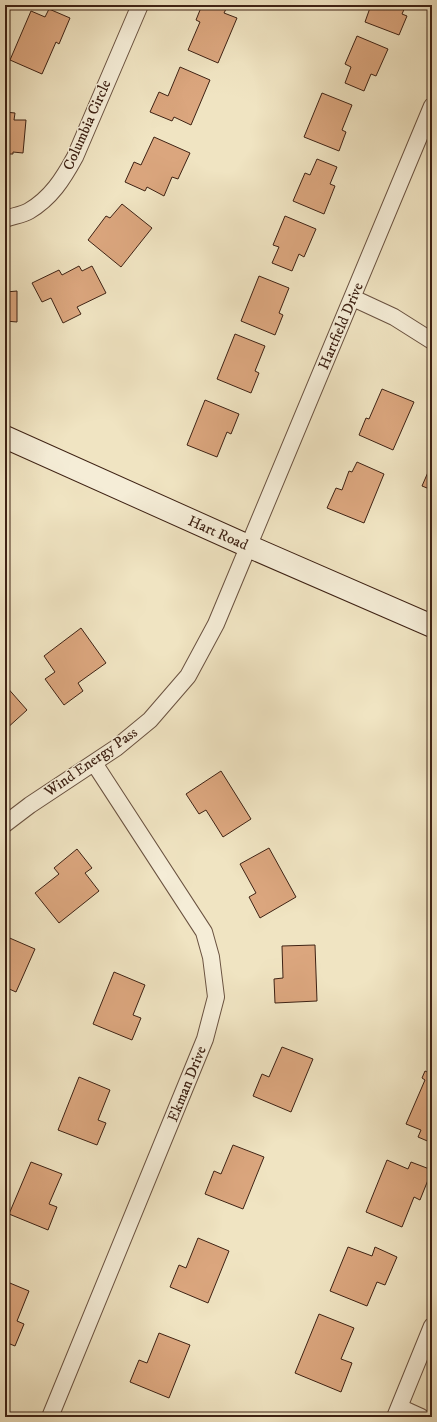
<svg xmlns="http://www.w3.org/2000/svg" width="437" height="1422" font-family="'IM FELL DW Pica',serif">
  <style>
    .building { fill: #dba67e; stroke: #3e2214 }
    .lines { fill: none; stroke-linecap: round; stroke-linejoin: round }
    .street-casing { stroke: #6a5240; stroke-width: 18 }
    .secondary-casing { stroke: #3e2214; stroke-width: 24 }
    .street { stroke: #f5edd7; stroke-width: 16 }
    .secondary { stroke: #f5edd7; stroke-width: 22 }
    .labels { text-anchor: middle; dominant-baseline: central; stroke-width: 3; stroke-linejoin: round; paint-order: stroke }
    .street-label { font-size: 15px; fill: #3e2214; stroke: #f5edd7 }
  </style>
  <rect width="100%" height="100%" fill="#f0e4c2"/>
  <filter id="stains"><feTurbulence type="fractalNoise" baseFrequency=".005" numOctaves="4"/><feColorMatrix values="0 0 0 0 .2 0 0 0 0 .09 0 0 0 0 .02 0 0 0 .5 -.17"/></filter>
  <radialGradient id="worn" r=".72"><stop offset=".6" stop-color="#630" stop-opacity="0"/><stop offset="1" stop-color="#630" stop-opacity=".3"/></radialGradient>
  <!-- building -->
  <path class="building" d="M202 5H228L224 13 237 18 218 63 188 50 200 22 196 20Z
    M371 5H406L402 14 407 16 399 35 365 22Z
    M49 9 70 18 59 44 56 42 42 74 10 60 31 11 45 17Z
    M357 36 388 49 376 76 371 74 364 91 345 83 351 67 345 64Z
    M180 67 210 80 191 125 174 117 172 121 150 112 159 92 168 96Z
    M322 93 352 105 342 130 346 132 339 151 304 137Z
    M5 112 15 113 14 120H26L23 153 13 152V154H5Z
    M154 137 190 153 178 179 172 177 164 196 147 187 145 191 125 182 134 162 141 165Z
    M317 159 337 167 330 184 335 186 324 214 293 201 305 173 310 175Z
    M122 204 152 228 121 267 88 240 106 216 110 218Z
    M285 216 316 229 304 257 299 254 292 271 272 263 279 247 273 245Z
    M79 266 82 271 92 266 106 293 77 307 81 314 63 323 51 298 42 302 32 283 59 270 62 275Z
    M259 276 289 288 279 313 283 315 275 335 241 321Z
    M5 280H7L6 292 17 291V322L5 321Z
    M235 334 265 346 255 371 259 373 251 393 217 379Z
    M382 389 414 402 393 450 359 435 366 418 369 419Z
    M205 400 239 414 231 434 227 432 217 457 187 445Z
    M357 462 384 474 364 523 327 508 336 488 342 490 349 471 352 472Z
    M432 463V490L422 486Z
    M81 628 106 663 78 683 83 691 64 705 45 679 55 672 44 656Z
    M5 685 27 710 5 730Z
    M221 771 251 819 223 837 206 810 199 814 186 794Z
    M269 848 296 897 260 918 249 897 256 893 240 864Z
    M77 849 92 868 85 873 99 891 59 923 35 893 59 874 54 868Z
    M5 936 35 949 16 992 7 988 5 993Z
    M315 945 317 1001 275 1003 274 979 283 978 282 946Z
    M114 972 145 985 133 1015 141 1018 132 1040 93 1024Z
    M282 1047 313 1059 291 1112 253 1096 262 1074 269 1077Z
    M425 1071 432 1074V1143L418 1137 421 1130 406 1124 425 1080 422 1078Z
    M79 1077 110 1090 98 1120 106 1123 97 1145 58 1130Z
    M233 1145 264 1157 243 1209 205 1194 214 1171 221 1174Z
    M387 1160 408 1169 411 1162 432 1170 420 1200 414 1197 402 1227 366 1212Z
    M31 1162 62 1174 49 1204 57 1207 48 1230 9 1214Z
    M198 1238 229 1251 208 1303 170 1287 179 1265 186 1268Z
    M348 1247 372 1256 375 1247 397 1257 385 1285 377 1282 367 1306 330 1291Z
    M5 1281 29 1291 17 1321 24 1324 15 1346 5 1342Z
    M319 1314 354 1328 341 1359 352 1363 341 1392 295 1373Z
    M159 1333 190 1345 169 1398 130 1382 139 1360 147 1363Z"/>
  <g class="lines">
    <!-- street casing -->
    <g class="street-casing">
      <path id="street" d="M5 219C13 216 22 215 29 211 51 198 63 179 75 157L140 5
        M353 298 394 317 432 341
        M5 824 30 805 116 748 150 720 188 676 216 624 432 106
        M399 1407 421 1417
        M50 1417 205 1039 216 997 211 957 204 932 94 763
        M395 1417 432 1326"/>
    </g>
    <!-- secondary casing -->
    <g class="secondary-casing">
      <path id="secondary" d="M5 437 248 546 432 626"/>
    </g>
    <!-- street -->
    <use href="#street" class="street"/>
    <!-- secondary -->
    <use href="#secondary" class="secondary"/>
  </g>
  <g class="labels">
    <!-- street labels -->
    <g class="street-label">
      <text transform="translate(87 125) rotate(-66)">Columbia Circle</text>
      <text transform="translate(341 326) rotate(-67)">Hartfield Drive</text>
      <text transform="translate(218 533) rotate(24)">Hart Road</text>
      <text transform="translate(91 762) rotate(-35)">Wind Energy Pass</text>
      <text transform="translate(187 1084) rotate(-68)">Ekman Drive</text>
    </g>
  </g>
  <!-- margin -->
  <rect width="437" height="1422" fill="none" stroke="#f0e4c2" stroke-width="20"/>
  <rect x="6" y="6" width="425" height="1410" fill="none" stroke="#3e2214" stroke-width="2"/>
  <rect x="10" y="10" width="417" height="1402" fill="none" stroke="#3e2214"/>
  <rect width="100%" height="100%" filter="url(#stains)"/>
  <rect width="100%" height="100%" fill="url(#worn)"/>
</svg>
